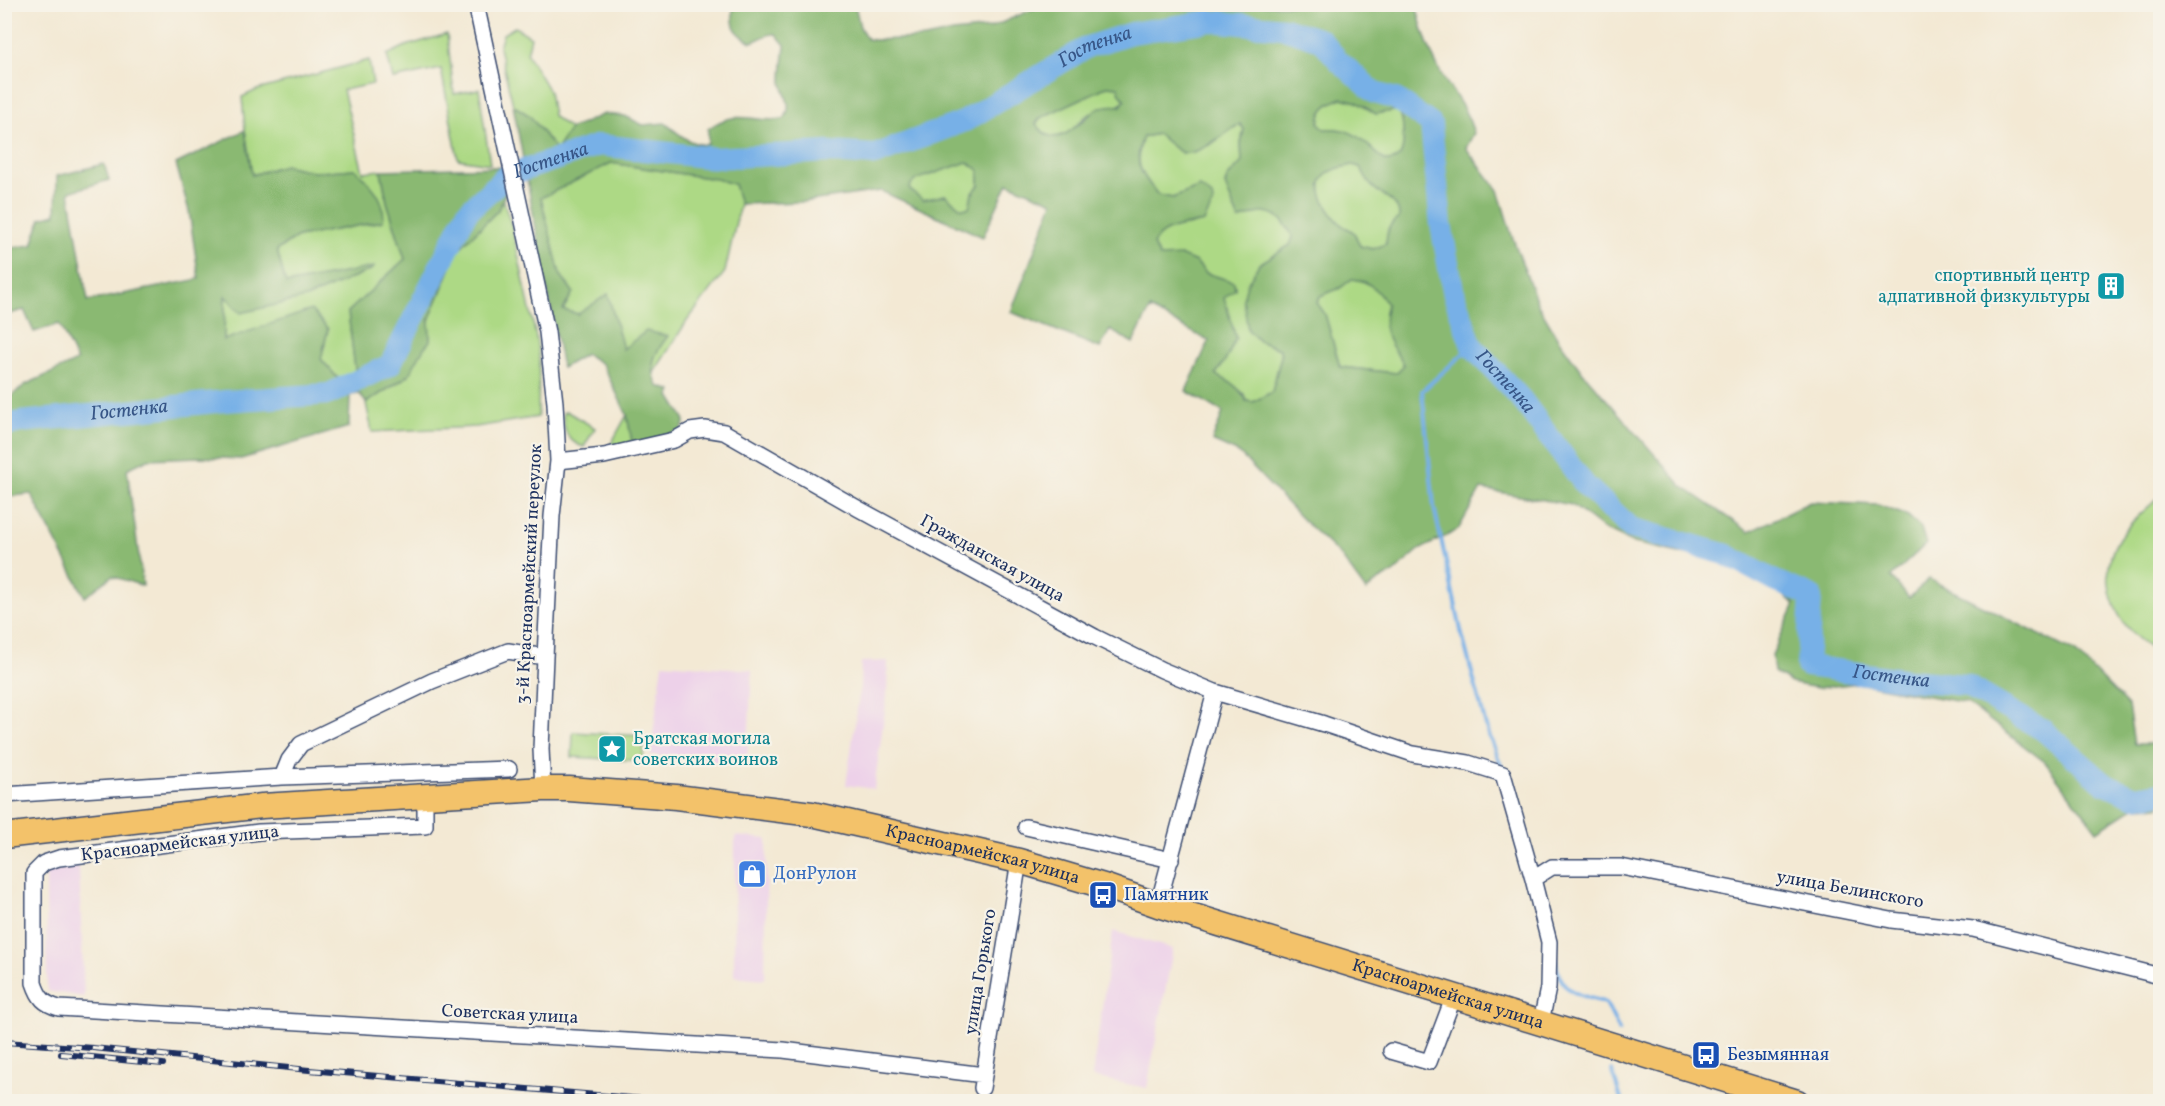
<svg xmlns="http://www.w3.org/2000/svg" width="2165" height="1106" font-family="Vollkorn,serif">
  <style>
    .built { fill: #edd1e9 }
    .green { fill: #add985; stroke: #648472; stroke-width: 1.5 }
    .forest { fill: #8ab972; stroke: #527468; stroke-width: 1.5; fill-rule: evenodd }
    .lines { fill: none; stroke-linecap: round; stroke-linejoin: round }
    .stream { stroke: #77b0e7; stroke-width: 4 }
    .river { stroke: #77b0e7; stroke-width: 22 }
    .street-casing { stroke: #3b4b70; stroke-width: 18 }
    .primary-casing { stroke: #3b4b70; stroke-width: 27 }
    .street { stroke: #fff; stroke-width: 15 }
    .primary { stroke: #f3c26a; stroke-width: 24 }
    .rail-casing { stroke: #1b2f5e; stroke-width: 6 }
    .rail { stroke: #f7f3e8; stroke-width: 4; stroke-dasharray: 11; stroke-linecap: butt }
    .labels { text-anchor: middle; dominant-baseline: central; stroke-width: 4.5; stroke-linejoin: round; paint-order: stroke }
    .culture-label { font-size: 18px; fill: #0d838f; stroke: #f7f3e8; text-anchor: end }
    .street-label { font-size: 18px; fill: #1b2f5e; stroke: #f7f3e8 }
    .shop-label { font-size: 18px; fill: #366cbe; stroke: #f7f3e8; text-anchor: start }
    .transit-label { font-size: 18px; fill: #164399; stroke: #f7f3e8; text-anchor: start }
    .water-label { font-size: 20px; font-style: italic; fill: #375687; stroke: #f7f3e8 }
  </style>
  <rect width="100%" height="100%" fill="#f7f3e8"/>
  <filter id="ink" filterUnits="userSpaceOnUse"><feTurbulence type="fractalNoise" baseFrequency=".0167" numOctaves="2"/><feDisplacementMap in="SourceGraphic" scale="12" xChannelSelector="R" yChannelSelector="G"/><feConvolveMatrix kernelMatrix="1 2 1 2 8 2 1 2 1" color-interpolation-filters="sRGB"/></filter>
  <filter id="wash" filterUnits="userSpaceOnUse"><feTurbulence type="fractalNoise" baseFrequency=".008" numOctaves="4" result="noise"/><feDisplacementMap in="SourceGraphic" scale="24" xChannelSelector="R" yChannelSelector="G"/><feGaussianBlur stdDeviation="1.35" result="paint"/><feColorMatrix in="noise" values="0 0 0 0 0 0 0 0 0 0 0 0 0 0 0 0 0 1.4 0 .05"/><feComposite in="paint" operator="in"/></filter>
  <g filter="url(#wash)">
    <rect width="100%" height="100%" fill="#f3e9d4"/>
    <!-- built -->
    <path class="built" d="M888 661 887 696 874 789 846 785 860 689 861 662Z
      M663 663 752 670 747 765 650 755Z
      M735 836 767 839 765 979 734 976Z
      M79 866 84 997 47 991 46 872Z
      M1113 931 1173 949 1147 1088 1092 1077Z"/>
    <!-- green -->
    <path class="green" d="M515 27 531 37 527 54 549 91 553 116 570 129 556 150 530 116 513 105 499 48 503 34Z
      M447 34 454 94 479 89 490 164 458 159 441 69 393 79 387 55 406 46Z
      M369 60 373 84 343 90 363 172 381 170 387 202 405 259 348 312 356 376 342 383 321 359 328 329 224 340 225 295 308 280 285 284 277 250 298 237 383 221 355 169 314 172 285 165 252 175 245 130 242 97 257 90Z
      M1108 86 1119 87 1120 94 1125 100C1116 112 1098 108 1086 116 1076 124 1070 136 1055 137 1046 137 1041 129 1036 124L1040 118Z
      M1342 98 1357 102 1376 114 1398 110C1404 118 1406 149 1399 157 1395 161 1390 161 1385 161 1363 142 1356 127 1324 129L1319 123C1320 108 1329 103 1342 98Z
      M1239 124 1244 129 1241 143 1242 162 1227 178 1225 185 1239 220C1245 218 1252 213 1258 212 1276 209 1286 224 1293 237L1291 245 1259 264V341L1280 349 1281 356 1272 392 1253 402 1246 401 1244 394 1215 375 1227 358 1236 338 1223 297 1235 289 1234 282 1206 273 1196 262 1182 257H1160L1153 245C1160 227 1186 226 1204 222L1200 187 1172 198 1158 195C1142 175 1133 165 1143 137L1158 134 1182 153 1210 145Z
      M967 162 979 170V185L972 194 969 208H961L945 195 923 200 908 189 912 183 918 179Z
      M611 163 716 179 734 184 740 204 725 272 687 321 653 374 654 355 667 336 623 350 578 314 563 310 573 292 560 274 540 198Z
      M1353 165 1360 167C1363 173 1366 180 1371 185 1381 197 1400 199 1399 218L1388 229 1386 244 1373 249 1360 246C1358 242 1356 236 1354 233 1351 229 1345 228 1341 225 1331 215 1311 188 1326 175 1334 168 1343 167 1353 165Z
      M503 199 512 227 536 337 539 357 538 417 476 427 372 432 366 403 408 376 424 347 430 341 429 320 458 250 498 210Z
      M1352 279C1370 280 1377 291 1387 304 1379 328 1391 346 1405 364L1396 373 1340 367 1325 314 1317 303 1320 296 1340 288Z
      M566 411 595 428 584 447C567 442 563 429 563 413Z
      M627 415 633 447 606 453Z
      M2160 496V652C2118 635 2094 581 2118 540 2128 523 2146 510 2160 496Z
      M573 732 644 736 643 761 572 757Z"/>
    <!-- forest -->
    <path class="forest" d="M733 5H855L860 27 867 39 874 40 925 38 953 32 990 28 1042 5H1416C1422 31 1429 52 1442 75 1455 97 1466 107 1474 133L1466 148 1498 190 1512 236 1538 305 1558 339 1579 368 1682 486 1749 532 1810 502 1878 505 1908 516 1921 528 1926 544 1891 577 1909 598 1929 579 2076 653 2128 706 2134 744H2160V806L2134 807 2097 831 2045 762 1967 703 1858 683 1818 688 1791 683 1774 672 1772 655 1795 604 1756 576 1733 563 1712 556 1679 553 1634 543 1602 528 1572 505 1481 489 1458 530 1419 550 1393 573 1378 581 1366 591 1340 555 1301 518 1239 453 1212 441 1223 412 1186 391 1209 341 1150 309 1133 343 1110 330 1100 348 1011 312 1053 202 1008 183 983 237 881 191 802 202 740 204 734 184 716 179 611 163 541 198 560 274 573 292 563 310 578 314 608 294 623 349 646 331 668 336C654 354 648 364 658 386L672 391 670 396 685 420 682 430 633 447 627 415 615 390 602 364 586 354 562 368 513 105 530 116 556 150 570 129 604 114 625 116 643 125 665 123C677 132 691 147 708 144V129C736 107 753 124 784 119 794 105 783 95 782 81 782 69 784 57 785 45L776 34C766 33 760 40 751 42 732 31 732 26 733 5ZM1108 86 1118 87 1120 94 1125 100 1121 106C1113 105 1105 105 1098 109 1084 116 1064 146 1046 134 1042 132 1039 127 1036 124L1040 118ZM1342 98 1357 102 1376 114 1398 110C1404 118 1406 149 1399 157 1395 161 1390 161 1385 161 1363 142 1356 127 1324 129L1319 123C1320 108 1329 103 1342 98ZM1240 124 1244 129 1241 143 1242 162 1227 178 1225 185 1239 220C1267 208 1278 208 1293 237L1290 245 1259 264 1247 284 1243 299 1248 330 1259 341 1280 349 1281 356 1272 392 1253 402 1246 401C1241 387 1228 380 1215 375L1227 358 1236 338 1224 298 1235 289 1234 282 1206 273 1196 262 1182 256 1160 257 1153 245C1160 227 1186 226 1204 222L1213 203 1212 196 1200 187 1173 198 1158 195C1142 175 1132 164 1143 137L1158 134C1165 140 1173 148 1181 152 1196 159 1227 131 1240 124ZM967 162 979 170V185L972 194 969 208H961L945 195 923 200 909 189 912 183 918 179ZM1353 165 1360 167C1363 173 1367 180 1371 185 1381 197 1400 199 1399 218 1388 224 1387 232 1386 244L1373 249 1360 246C1358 242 1356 236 1354 233 1351 229 1345 228 1342 225 1331 215 1311 188 1326 175 1334 168 1343 167 1353 165ZM1352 279C1370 280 1377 291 1387 304 1379 330 1390 344 1404 365L1396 373 1340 367 1325 314 1317 303 1320 296 1340 288Z
      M245 130 252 175 285 165 314 172 355 169C370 184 387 198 383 221L298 237 277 250 286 284 374 267 373 269 306 298 241 313 225 296 224 340 311 310 328 329 321 359 342 383 356 376 348 312 405 259 387 202 381 170 498 167 506 192 498 210 458 250 429 320 430 341 424 348 408 376 366 403 360 394 350 395 349 427 241 459 199 457 148 459 127 469 143 586 112 576 85 597 31 494 5 497V401L25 385 77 361 59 324 34 332 24 310 5 315V225L10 248 32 245 41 218 56 214 57 176 104 164 109 180 69 192 88 301 199 279 189 211 176 164Z"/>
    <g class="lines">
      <!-- stream -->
      <path class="stream" d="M1472 346 1422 391 1434 507 1462 635 1487 730 1502 768
        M1555 959C1561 995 1576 993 1606 1003L1619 1030
        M1612 1071 1622 1102"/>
      <!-- river -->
      <path class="river" id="s1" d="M4 426 21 422 225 401 329 394 390 365 467 212 506 176 599 145 714 158 828 152 875 155 965 121 1087 47 1131 33 1210 21 1284 28 1321 40 1339 61 1375 93 1396 99 1431 124 1441 225 1454 295 1472 346 1522 400 1585 485 1631 528 1725 554 1775 581 1811 596 1807 666 1909 680 1966 685 2043 730 2104 783 2135 797 2160 793"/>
    </g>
  </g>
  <g filter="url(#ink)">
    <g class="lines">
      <!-- street casing -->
      <g class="street-casing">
        <path id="street" d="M476 4 547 332 555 403 558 461 552 516 545 657 541 749 543 789
          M558 461 604 456 674 440 690 431 705 429 724 432 859 509 1095 637 1162 670 1215 692 1324 724 1413 754 1468 763 1503 774 1533 879 1549 942 1548 988 1541 1022
          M282 777 509 769
          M4 795 282 777 289 760 301 744 432 681 508 651 545 657
          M425 798V826L259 832 59 858 44 863 34 873V983C39 998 44 1004 59 1008L783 1050 984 1075
          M1026 827 1171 860
          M1533 879 1552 867H1621L1891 920 1973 929 2160 976
          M1158 905 1215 692
          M1391 1051 1429 1062 1454 996
          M982 1088 1019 861"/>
      </g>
      <!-- primary casing -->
      <g class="primary-casing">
        <g id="primary">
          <path id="s2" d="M4 836 262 806 543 789H569L676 797 812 814 1019 861 1107 887 1158 905 1797 1102"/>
        </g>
      </g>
      <!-- street -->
      <use href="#street" class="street"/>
      <!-- primary -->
      <use href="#primary" class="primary"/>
      <!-- rail casing -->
      <g class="rail-casing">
        <path id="rail" d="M4 1042 93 1048 309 1070 678 1102
          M61 1054 163 1064"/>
      </g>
      <!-- rail -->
      <use href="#rail" class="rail"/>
    </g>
  </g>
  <!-- icons -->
  <defs>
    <g id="building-square" transform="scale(1.5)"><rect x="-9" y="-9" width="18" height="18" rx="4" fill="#0f9aa8" stroke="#f7f3e8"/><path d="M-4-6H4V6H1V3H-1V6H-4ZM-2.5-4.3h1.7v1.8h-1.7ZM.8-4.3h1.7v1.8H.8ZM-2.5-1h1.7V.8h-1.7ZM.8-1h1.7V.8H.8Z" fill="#fff"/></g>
    <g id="sight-square" transform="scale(1.5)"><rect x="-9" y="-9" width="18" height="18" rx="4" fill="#0f9aa8" stroke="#f7f3e8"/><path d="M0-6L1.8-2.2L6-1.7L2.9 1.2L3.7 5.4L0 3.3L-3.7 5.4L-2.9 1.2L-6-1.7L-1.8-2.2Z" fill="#fff"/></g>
    <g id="shop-square" transform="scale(1.5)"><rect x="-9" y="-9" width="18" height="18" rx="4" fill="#3f7fe0" stroke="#f7f3e8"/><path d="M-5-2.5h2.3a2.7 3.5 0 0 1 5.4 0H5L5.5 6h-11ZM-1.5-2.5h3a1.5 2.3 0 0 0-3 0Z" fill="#fff"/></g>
    <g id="bus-square" transform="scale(1.5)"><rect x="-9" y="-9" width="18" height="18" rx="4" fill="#1a4fb4" stroke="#f7f3e8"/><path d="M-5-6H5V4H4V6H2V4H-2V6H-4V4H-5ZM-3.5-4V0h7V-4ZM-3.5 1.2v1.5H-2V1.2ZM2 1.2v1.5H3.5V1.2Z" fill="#fff"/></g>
  </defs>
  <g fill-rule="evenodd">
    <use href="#building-square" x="2111" y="286"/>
    <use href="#sight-square" x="612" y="749"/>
    <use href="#shop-square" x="752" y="874"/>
    <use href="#bus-square" x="1103" y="895"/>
    <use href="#bus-square" x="1706" y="1055"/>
  </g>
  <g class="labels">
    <!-- culture labels -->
    <g class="culture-label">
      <text x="2090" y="276">спортивный центр<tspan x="2090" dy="21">адпативной физкультуры</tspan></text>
      <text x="633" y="739" text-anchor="start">Братская могила<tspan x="633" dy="21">советских воинов</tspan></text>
    </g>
    <!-- street labels -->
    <g class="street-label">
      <text transform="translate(992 559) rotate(29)">Гражданская улица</text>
      <text transform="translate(530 574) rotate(-87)">3-й Красноармейский переулок</text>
      <text transform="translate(180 844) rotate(-7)">Красноармейская улица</text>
      <text stroke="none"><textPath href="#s2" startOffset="987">Красноармейская улица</textPath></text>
      <text transform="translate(1850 890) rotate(10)">улица Белинского</text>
      <text transform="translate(981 972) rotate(-81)">улица Горького</text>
      <text stroke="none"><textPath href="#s2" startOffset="1473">Красноармейская улица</textPath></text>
      <text transform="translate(510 1015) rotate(3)">Советская улица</text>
    </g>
    <!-- shop labels -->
    <g class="shop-label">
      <text x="773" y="874">ДонРулон</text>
    </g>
    <!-- transit labels -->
    <g class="transit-label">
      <text x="1124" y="895">Памятник</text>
      <text x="1727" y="1055">Безымянная</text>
    </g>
    <!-- water labels -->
    <g class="water-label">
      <text stroke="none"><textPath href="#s1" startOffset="1240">Гостенка</textPath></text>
      <text stroke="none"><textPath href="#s1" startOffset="666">Гостенка</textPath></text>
      <text stroke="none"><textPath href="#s1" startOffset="1888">Гостенка</textPath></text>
      <text stroke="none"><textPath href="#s1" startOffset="126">Гостенка</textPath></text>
      <text stroke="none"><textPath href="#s1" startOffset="2430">Гостенка</textPath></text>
    </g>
  </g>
  <!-- margin -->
  <rect width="2165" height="1106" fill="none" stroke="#f7f3e8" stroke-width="24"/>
</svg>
